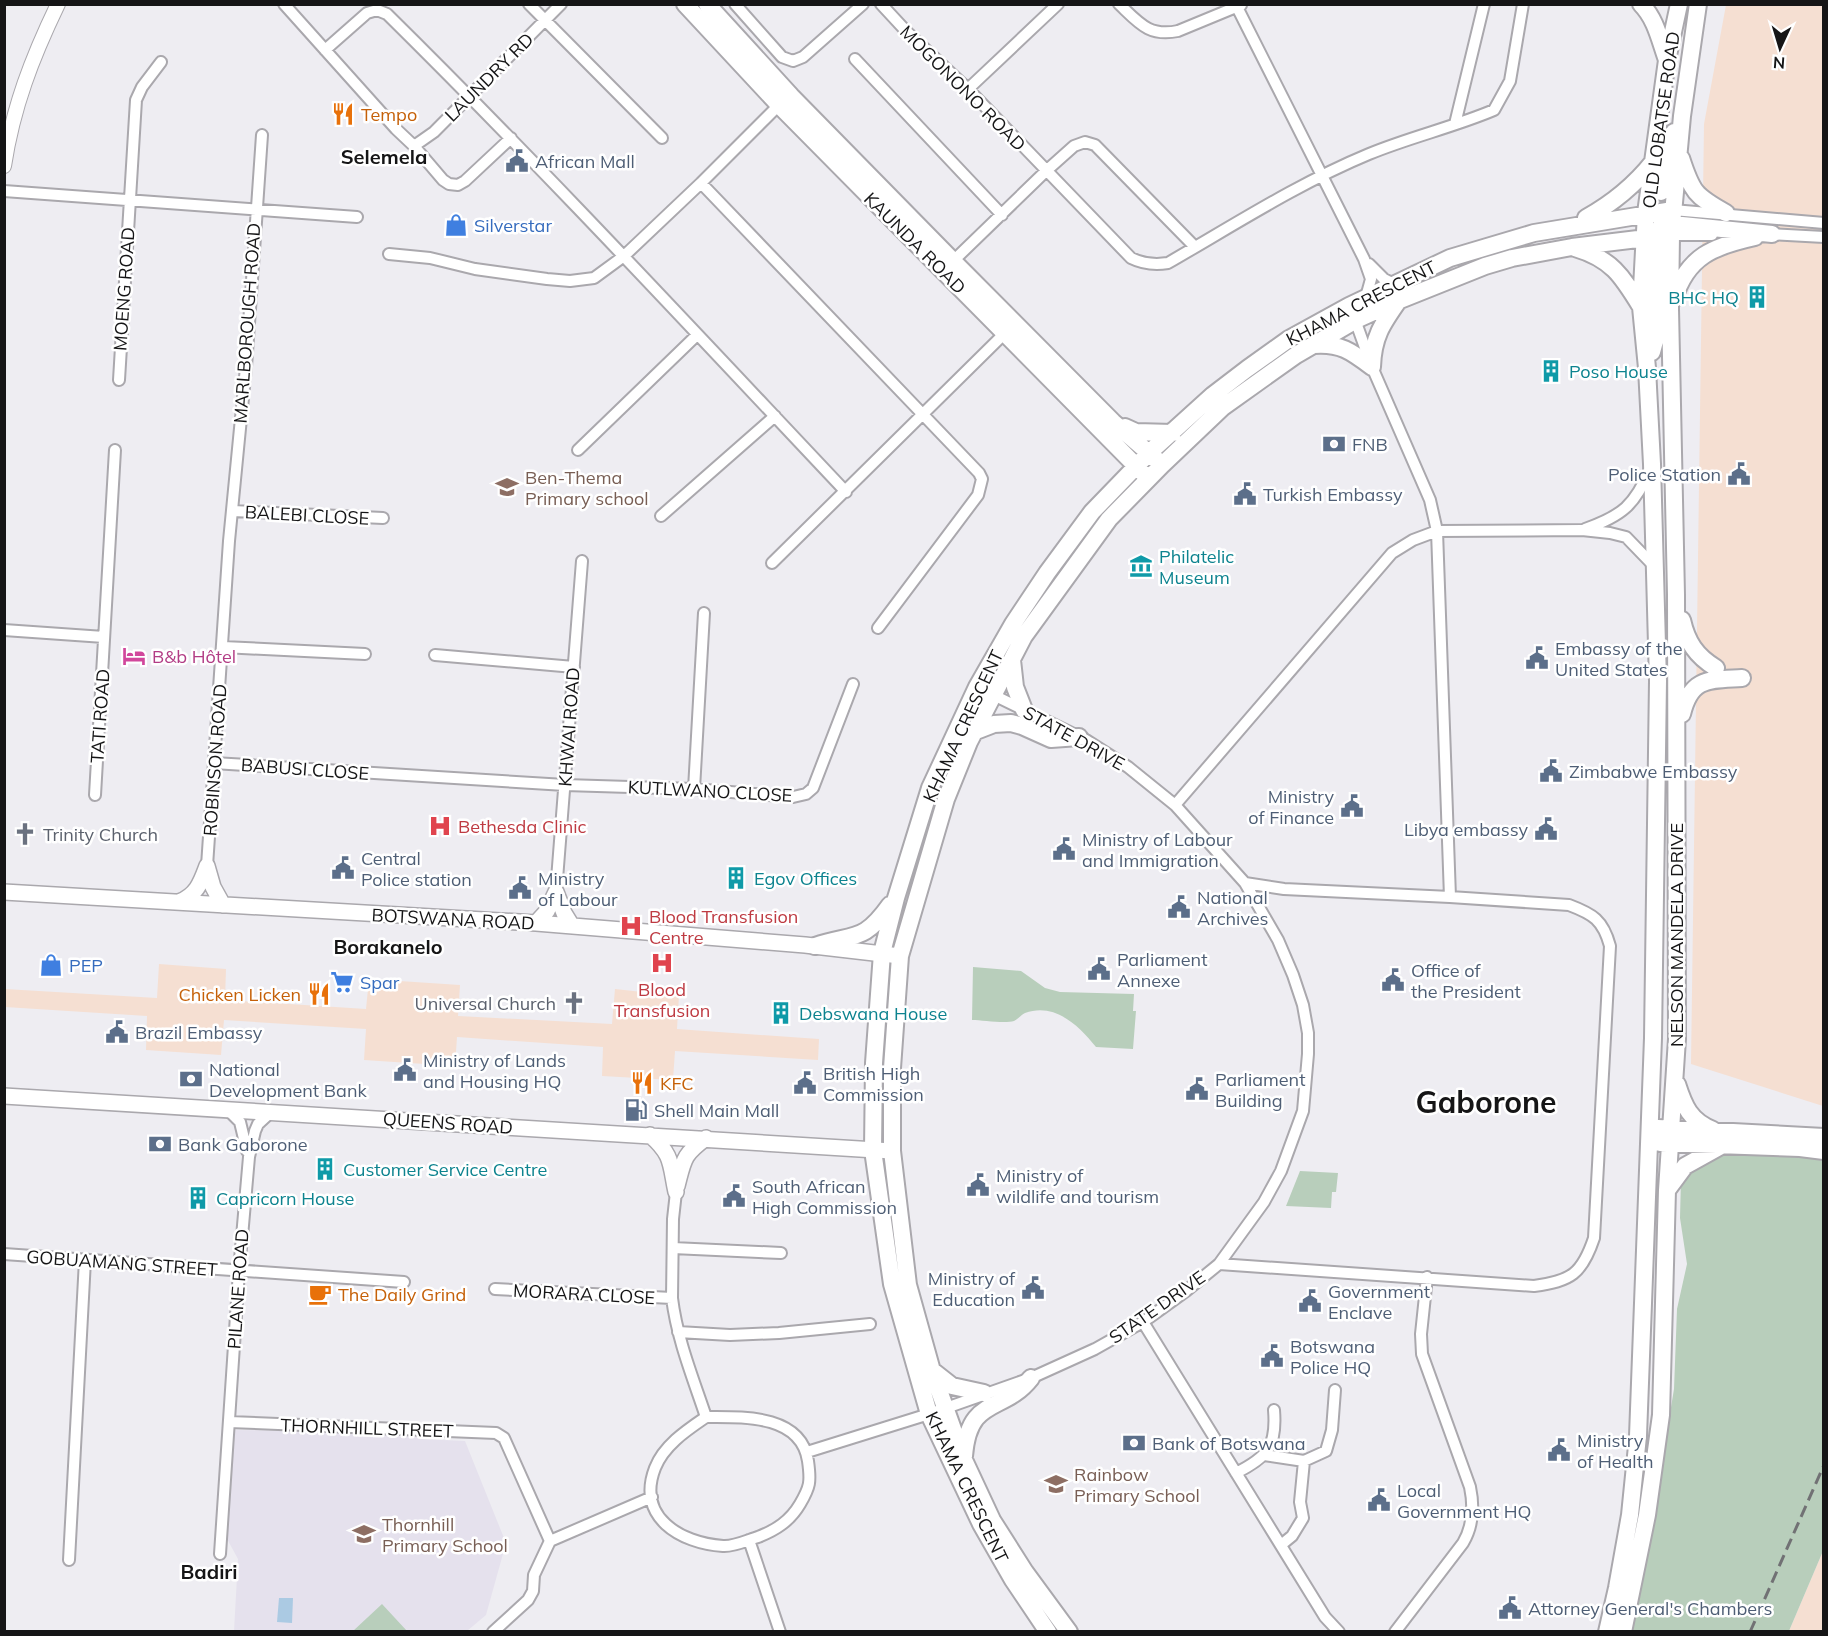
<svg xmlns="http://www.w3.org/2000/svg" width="1828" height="1636" font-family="Mulish,sans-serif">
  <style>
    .commercial { fill: #f5dfd2 }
    .built { fill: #e5e1ed }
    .green { fill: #b8cebb }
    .water { fill: #abcae3 }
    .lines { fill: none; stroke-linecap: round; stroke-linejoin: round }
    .minor-casing { stroke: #aaa8ad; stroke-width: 14 }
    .tertiary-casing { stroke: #aaa8ad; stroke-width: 16 }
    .secondary-casing { stroke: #aaa8ad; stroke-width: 18 }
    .primary-casing { stroke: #aaa8ad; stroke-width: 20 }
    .minor { stroke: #fff; stroke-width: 10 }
    .tertiary { stroke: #fff; stroke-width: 14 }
    .secondary { stroke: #fff; stroke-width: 15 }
    .primary { stroke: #fff; stroke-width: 16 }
    .rail { stroke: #717174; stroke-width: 3; stroke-dasharray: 12 6; stroke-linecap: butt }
    .labels { text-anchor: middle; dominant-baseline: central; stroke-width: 5; stroke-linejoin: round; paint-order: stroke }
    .street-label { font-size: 18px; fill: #151516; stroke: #fff }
    .food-label { font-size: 18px; fill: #c56008; stroke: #fff; text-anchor: start }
    .service-label { font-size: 18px; fill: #4e5e75; stroke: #fff; text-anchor: start }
    .shop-label { font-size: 18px; fill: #366cbe; stroke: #fff; text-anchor: start }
    .culture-label { font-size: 18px; fill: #0d838f; stroke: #fff; text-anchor: start }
    .education-label { font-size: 18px; fill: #785e54; stroke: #fff; text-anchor: start }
    .hotel-label { font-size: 18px; fill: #b23c85; stroke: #fff; text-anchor: start }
    .health-label { font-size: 18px; fill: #be3a42; stroke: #fff; text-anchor: start }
    .worship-label { font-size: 18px; fill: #5b616d; stroke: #fff; text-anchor: start }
    .neighbourhood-label { font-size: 20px; font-weight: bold; fill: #151516; stroke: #fff }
    .town-label { font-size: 30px; font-weight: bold; fill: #151516; stroke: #fff }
  </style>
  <rect width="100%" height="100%" fill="#eeedf2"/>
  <!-- commercial -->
  <path class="commercial" d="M1726 5H1823V1106L1691 1064 1704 124Z
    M159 964 226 969 225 1000 366 1009 369 979 460 985 458 1016 612 1024 615 989 679 996 677 1029 819 1039 818 1060 675 1051 673 1080 602 1076 603 1047 457 1037 455 1066 364 1060 366 1029 224 1020 221 1055 146 1050 147 1016 5 1007V989L157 998Z
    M1823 1551V1631H1789Z"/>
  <!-- built -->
  <path class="built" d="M415 1426 420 1439 465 1441 506 1543 486 1615 467 1631H234L238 1559 220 1526 226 1430 354 1431Z"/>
  <!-- green -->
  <path class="green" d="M973 967 1021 971 1045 988 1060 992 1134 994 1133 1011H1136L1133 1049 1096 1047C1079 1026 1055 1002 1025 1013 1021 1015 1018 1019 1014 1021 1005 1024 982 1020 972 1020Z
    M1716 1153 1823 1154V1551L1789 1631 1629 1632 1646 1559 1674 1389 1677 1309 1687 1264 1680 1218 1681 1178Z
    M1300 1171 1338 1173 1336 1192H1332L1331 1208 1286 1206Z
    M382 1604 407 1631H353Z"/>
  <!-- water -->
  <path class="water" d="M279 1598H293L292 1623 277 1622Z"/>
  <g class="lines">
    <!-- minor casing -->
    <g class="minor-casing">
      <path id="minor" d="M284 4 396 129 414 146 443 180 449 184 458 185 465 181 511 138
        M529 4 662 138
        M735 4 782 57 793 61 803 57 863 4
        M881 4 906 31 968 89 1131 258C1143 264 1155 265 1168 263 1234 225 1299 183 1369 154 1410 137 1454 127 1494 110L1510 81 1523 4
        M1119 4C1139 23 1149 37 1178 31L1241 5
        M1237 7 1364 259 1371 279 1366 297
        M325 50 367 13 377 10 387 14C544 169 694 331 846 492
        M855 59 1002 215
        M968 89 1058 4
        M1455 124 1484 4
        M414 146 434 132 561 4
        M701 183 979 473 982 479 978 495 878 628
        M4 191 357 217
        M1673 210 1824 223
        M1767 234 1824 237
        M1671 235H1712
        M389 254 430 258 475 269 547 279 570 281 594 278 624 256 701 183 779 105
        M1369 264 1384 279 1394 284
        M949 265 1046 171 1074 146 1085 142 1095 145 1195 247
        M1354 317 1372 367 1430 500 1437 531 1450 897
        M119 380 136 100 142 87 161 62
        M578 450 697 335
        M232 511 383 518
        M661 516 775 416
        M1585 529C1622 516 1635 505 1650 469
        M772 563 1009 329
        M4 630 104 637
        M223 647 365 654
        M435 655 574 667
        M214 763 565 785 694 789 793 797 806 794 813 788 853 684
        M694 789 704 613
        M95 795 115 450
        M1175 805 1392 553 1413 540 1437 531 1582 530 1610 533 1626 537 1654 566
        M207 866 229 541 246 367 262 135
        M556 892 582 561
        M228 1110 240 1122 247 1151
        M676 1192 673 1219 672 1298C677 1339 693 1378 706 1417
        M673 1248 781 1253
        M4 1254 404 1282
        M1219 1264 1534 1286C1571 1281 1582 1274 1594 1238L1610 946C1603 920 1593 914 1569 905L1450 897 1284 889 1245 883
        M495 1289 672 1298
        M1143 1322 1325 1617 1339 1632
        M678 1332 730 1335 779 1333 870 1324
        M706 1417C742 1417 801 1414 808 1461 811 1482 810 1487 800 1504 790 1521 776 1530 758 1537 748 1540 733 1547 723 1546 680 1543 636 1517 655 1468 664 1445 687 1430 706 1417Z
        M229 1422 496 1433 504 1438 550 1541
        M807 1452 929 1414 1031 1378 1095 1349 1143 1322 1186 1291 1219 1264 1264 1202 1281 1171 1303 1111 1308 1054V1033L1303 1005 1293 975 1278 940 1245 883 1175 805 1128 767 1086 740 977 687
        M1264 1455 1304 1461
        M1236 1473C1268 1457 1277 1446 1274 1410
        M749 1540 780 1632
        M550 1541 652 1497
        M1281 1545 1292 1536 1303 1518 1300 1502 1304 1461 1326 1451 1332 1430 1335 1390
        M220 1554 239 1271 249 1157 255 1131 258 1124 271 1112
        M69 1560 85 1260
        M493 1632 528 1600 533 1591 534 1575 550 1541
        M1395 1632 1463 1543C1473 1526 1474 1506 1470 1487L1422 1354 1421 1334 1427 1277"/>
    </g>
    <!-- tertiary casing -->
    <g class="tertiary-casing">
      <path id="tertiary" d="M4 166C13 107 32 58 58 4"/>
    </g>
    <!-- secondary casing -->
    <g class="secondary-casing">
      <path id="secondary" d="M207 866 213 887 223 905
        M4 892 536 923 805 945 900 956
        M556 892 564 913 572 926
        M179 902C197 895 201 882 207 866
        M536 923 547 911 556 892
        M4 1096 892 1151
        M650 1135C673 1155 670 1164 676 1192
        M677 1186C684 1159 683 1155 706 1138"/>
    </g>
    <!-- primary casing -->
    <g class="primary-casing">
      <path id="primary" d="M685 4 779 105 1144 474
        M707 4 791 96 953 261 1113 422 1157 460
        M1641 4C1656 19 1660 41 1667 60
        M1681 158C1692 192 1695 196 1726 213
        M1661 192 1671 138 1674 132
        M1586 218C1613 203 1634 186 1653 162
        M1662 223 1772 234
        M1575 248C1612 259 1622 276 1641 307
        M1674 299C1687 256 1714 246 1755 237
        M1314 345C1340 343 1351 351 1372 367
        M1652 352 1655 341 1658 236 1661 226
        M1372 367C1373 337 1382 324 1399 300
        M1125 427 1136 432 1173 433
        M1682 620C1687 642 1696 656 1716 668
        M1012 660 1015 687 1024 710
        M1682 714C1691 677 1709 680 1742 678
        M976 731 994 724 1011 723 1022 726 1051 739 1079 737
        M815 946C855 933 863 943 890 905
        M1677 1084C1684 1106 1690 1121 1713 1130
        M1658 1128 1824 1137
        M1660 1143 1800 1148 1824 1151
        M1668 1189 1685 1166 1721 1146
        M933 1371 952 1386 984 1393
        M964 1456C969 1395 1003 1414 1031 1378
        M1048 1632 1013 1580 981 1524 929 1414 892 1284 873 1150 874 1063 882 953 896 898 930 788 977 687 1013 624 1047 573 1092 512 1150 452 1213 395 1247 369 1289 339 1349 306 1450 258 1534 233 1673 210
        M1069 1632 1025 1572 992 1520 964 1460 932 1371 908 1285 892 1151V1068L900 956 946 799 969 742 1024 636 1109 519 1162 465 1223 407 1296 355 1356 320 1400 300 1485 266 1512 258 1572 247 1671 235
        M1607 1632 1617 1588 1630 1515 1638 1436 1653 1038 1658 681 1652 464 1647 368 1641 307 1646 213 1667 60 1679 4
        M1623 1632 1647 1515 1661 1415 1667 1190 1677 1039 1676 595 1670 309 1671 235 1682 116 1698 4"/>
    </g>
    <!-- minor -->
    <use href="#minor" class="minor"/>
    <!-- tertiary -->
    <use href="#tertiary" class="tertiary"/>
    <!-- secondary -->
    <use href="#secondary" class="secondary"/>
    <!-- primary -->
    <use href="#primary" class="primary"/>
    <!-- rail -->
    <path class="rail" d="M1750 1632 1824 1465"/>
  </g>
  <!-- icons -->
  <defs>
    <g id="restaurant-bare" transform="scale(1.8)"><path d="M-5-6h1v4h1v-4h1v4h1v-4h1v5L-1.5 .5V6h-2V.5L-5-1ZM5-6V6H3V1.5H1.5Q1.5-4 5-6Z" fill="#e8710a" stroke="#fff" stroke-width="2.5" paint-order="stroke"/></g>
    <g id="civic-bare" transform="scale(1.8)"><path d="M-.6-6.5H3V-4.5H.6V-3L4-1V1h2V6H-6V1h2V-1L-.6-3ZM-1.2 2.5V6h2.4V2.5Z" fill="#5c6f8a" stroke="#fff" stroke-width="2.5" paint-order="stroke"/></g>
    <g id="shop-bare" transform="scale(1.8)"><path d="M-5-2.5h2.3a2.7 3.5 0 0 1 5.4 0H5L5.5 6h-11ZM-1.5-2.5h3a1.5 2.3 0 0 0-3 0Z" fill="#3f7fe0" stroke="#fff" stroke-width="2.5" paint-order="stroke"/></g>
    <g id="building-bare" transform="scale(1.8)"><path d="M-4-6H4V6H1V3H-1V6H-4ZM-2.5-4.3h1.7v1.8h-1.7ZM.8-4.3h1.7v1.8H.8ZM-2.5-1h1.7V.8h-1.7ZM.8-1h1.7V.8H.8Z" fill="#0f9aa8" stroke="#fff" stroke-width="2.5" paint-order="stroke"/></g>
    <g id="bank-bare" transform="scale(1.8)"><path d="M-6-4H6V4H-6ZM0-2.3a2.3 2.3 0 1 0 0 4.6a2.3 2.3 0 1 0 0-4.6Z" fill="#5c6f8a" stroke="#fff" stroke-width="2.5" paint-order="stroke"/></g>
    <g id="school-bare" transform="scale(1.8)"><path d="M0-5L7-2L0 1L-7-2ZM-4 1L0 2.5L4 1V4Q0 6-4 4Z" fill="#8d6e63" stroke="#fff" stroke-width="2.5" paint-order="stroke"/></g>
    <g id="museum-bare" transform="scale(1.8)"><path d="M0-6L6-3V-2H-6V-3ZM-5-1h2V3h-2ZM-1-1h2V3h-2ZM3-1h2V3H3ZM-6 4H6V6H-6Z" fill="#0f9aa8" stroke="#fff" stroke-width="2.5" paint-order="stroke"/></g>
    <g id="hotel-bare" transform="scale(1.8)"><path d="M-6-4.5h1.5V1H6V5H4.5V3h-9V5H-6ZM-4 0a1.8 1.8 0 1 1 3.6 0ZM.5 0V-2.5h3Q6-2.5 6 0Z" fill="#d1479c" stroke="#fff" stroke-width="2.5" paint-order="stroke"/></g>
    <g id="hospital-bare" transform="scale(1.8)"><path d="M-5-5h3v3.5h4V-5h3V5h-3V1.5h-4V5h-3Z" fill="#e0444e" stroke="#fff" stroke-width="2.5" paint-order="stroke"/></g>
    <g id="church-bare" transform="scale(1.8)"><path d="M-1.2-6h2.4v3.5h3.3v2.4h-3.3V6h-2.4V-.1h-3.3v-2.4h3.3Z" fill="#6b7280" stroke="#fff" stroke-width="2.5" paint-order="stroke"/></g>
    <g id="supermarket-bare" transform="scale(1.8)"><path d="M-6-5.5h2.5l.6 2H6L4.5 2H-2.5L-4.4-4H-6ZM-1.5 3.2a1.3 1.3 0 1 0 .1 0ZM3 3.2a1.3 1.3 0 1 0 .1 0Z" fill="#3f7fe0" stroke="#fff" stroke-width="2.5" paint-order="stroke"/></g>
    <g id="fuel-bare" transform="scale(1.8)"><path d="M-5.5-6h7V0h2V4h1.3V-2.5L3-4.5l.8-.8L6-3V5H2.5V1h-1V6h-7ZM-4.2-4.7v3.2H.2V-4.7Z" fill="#5c6f8a" stroke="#fff" stroke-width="2.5" paint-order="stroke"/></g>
    <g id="cafe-bare" transform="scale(1.8)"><path d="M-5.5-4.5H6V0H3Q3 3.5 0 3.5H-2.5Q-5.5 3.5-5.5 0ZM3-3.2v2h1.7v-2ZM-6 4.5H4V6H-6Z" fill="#e8710a" stroke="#fff" stroke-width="2.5" paint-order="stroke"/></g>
  </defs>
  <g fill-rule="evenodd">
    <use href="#restaurant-bare" x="343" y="114"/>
    <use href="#civic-bare" x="517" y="161"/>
    <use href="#shop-bare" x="456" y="225"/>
    <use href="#building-bare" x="1757" y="297"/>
    <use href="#building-bare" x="1551" y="371"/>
    <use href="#bank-bare" x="1334" y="444"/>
    <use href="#civic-bare" x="1739" y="474"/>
    <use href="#school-bare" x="507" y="487"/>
    <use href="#civic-bare" x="1245" y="494"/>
    <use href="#museum-bare" x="1141" y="566"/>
    <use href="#hotel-bare" x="134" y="656"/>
    <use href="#civic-bare" x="1537" y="658"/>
    <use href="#civic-bare" x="1551" y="771"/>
    <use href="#civic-bare" x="1352" y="806"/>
    <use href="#hospital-bare" x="440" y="826"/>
    <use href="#civic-bare" x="1546" y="829"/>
    <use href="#church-bare" x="25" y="834"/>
    <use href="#civic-bare" x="1064" y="849"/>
    <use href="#civic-bare" x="343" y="868"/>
    <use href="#building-bare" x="736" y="878"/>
    <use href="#civic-bare" x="520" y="888"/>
    <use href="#civic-bare" x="1179" y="907"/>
    <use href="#hospital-bare" x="631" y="926"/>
    <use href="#hospital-bare" x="662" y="963"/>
    <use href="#shop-bare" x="51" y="965"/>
    <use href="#civic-bare" x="1099" y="969"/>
    <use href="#civic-bare" x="1393" y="980"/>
    <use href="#supermarket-bare" x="342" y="982"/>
    <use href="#restaurant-bare" x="319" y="994"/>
    <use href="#church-bare" x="574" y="1003"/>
    <use href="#building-bare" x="781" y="1013"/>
    <use href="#civic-bare" x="117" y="1032"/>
    <use href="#civic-bare" x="405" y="1070"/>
    <use href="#bank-bare" x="191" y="1079"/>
    <use href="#restaurant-bare" x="642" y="1083"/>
    <use href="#civic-bare" x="805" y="1083"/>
    <use href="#civic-bare" x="1197" y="1089"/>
    <use href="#fuel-bare" x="636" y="1110"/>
    <use href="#bank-bare" x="160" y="1144"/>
    <use href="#building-bare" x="325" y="1169"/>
    <use href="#civic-bare" x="978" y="1185"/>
    <use href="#civic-bare" x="734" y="1196"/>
    <use href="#building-bare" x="198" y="1198"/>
    <use href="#civic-bare" x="1033" y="1288"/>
    <use href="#cafe-bare" x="320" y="1294"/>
    <use href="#civic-bare" x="1310" y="1301"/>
    <use href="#civic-bare" x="1272" y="1356"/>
    <use href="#bank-bare" x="1134" y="1443"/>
    <use href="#civic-bare" x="1559" y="1450"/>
    <use href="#school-bare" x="1056" y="1484"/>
    <use href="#civic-bare" x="1379" y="1500"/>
    <use href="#school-bare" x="364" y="1534"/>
    <use href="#civic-bare" x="1510" y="1608"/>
  </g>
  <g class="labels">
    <!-- street labels -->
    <g class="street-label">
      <text transform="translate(489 77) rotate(-45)">LAUNDRY RD</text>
      <text transform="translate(963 88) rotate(45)">MOGONONO ROAD</text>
      <text transform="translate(1661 120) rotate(-82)">OLD LOBATSE ROAD</text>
      <text transform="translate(915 243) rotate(45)">KAUNDA ROAD</text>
      <text transform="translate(124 289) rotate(-86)">MOENG ROAD</text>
      <text transform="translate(1361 303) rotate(-27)">KHAMA CRESCENT</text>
      <text transform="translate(247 323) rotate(-86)">MARLBOROUGH ROAD</text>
      <text transform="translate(307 515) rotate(3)">BALEBI CLOSE</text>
      <text transform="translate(100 716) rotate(-86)">TATI ROAD</text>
      <text transform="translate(963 726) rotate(-65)">KHAMA CRESCENT</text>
      <text transform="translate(569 727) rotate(-86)">KHWAI ROAD</text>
      <text transform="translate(1074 738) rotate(29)">STATE DRIVE</text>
      <text transform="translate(215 760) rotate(-86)">ROBINSON ROAD</text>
      <text transform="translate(305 769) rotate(4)">BABUSI CLOSE</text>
      <text transform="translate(710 791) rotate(3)">KUTLWANO CLOSE</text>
      <text transform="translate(453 919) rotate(3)">BOTSWANA ROAD</text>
      <text transform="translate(1676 935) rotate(-90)">NELSON MANDELA DRIVE</text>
      <text transform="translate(448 1123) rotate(4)">QUEENS ROAD</text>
      <text transform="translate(122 1263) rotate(4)">GOBUAMANG STREET</text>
      <text transform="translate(238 1289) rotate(-86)">PILANE ROAD</text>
      <text transform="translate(584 1294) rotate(3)">MORARA CLOSE</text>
      <text transform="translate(1157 1307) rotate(-35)">STATE DRIVE</text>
      <text transform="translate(367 1428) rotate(2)">THORNHILL STREET</text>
      <text transform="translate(967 1487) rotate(64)">KHAMA CRESCENT</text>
    </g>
    <!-- food labels -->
    <g class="food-label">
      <text x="361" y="114">Tempo</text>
      <text x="301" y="994" text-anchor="end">Chicken Licken</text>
      <text x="660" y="1083">KFC</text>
      <text x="338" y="1294">The Daily Grind</text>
    </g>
    <!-- service labels -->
    <g class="service-label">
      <text x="535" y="161">African Mall</text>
      <text x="1352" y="444">FNB</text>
      <text x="1721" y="474" text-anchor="end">Police Station</text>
      <text x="1263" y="494">Turkish Embassy</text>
      <text x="1555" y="648">Embassy of the<tspan x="1555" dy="21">United States</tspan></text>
      <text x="1569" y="771">Zimbabwe Embassy</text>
      <text x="1334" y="796" text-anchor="end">Ministry<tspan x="1334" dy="21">of Finance</tspan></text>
      <text x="1528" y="829" text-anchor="end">Libya embassy</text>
      <text x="1082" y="839">Ministry of Labour<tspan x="1082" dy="21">and Immigration</tspan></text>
      <text x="361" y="858">Central<tspan x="361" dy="21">Police station</tspan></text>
      <text x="538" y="878">Ministry<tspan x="538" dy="21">of Labour</tspan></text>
      <text x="1197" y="897">National<tspan x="1197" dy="21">Archives</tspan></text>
      <text x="1117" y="959">Parliament<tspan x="1117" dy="21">Annexe</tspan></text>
      <text x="1411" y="970">Office of<tspan x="1411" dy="21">the President</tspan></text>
      <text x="135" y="1032">Brazil Embassy</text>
      <text x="423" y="1060">Ministry of Lands<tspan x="423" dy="21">and Housing HQ</tspan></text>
      <text x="209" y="1069">National<tspan x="209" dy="21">Development Bank</tspan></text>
      <text x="823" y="1073">British High<tspan x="823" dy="21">Commission</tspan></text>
      <text x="1215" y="1079">Parliament<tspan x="1215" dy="21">Building</tspan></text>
      <text x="654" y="1110">Shell Main Mall</text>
      <text x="178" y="1144">Bank Gaborone</text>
      <text x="996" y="1175">Ministry of<tspan x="996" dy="21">wildlife and tourism</tspan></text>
      <text x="752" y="1186">South African<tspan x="752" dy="21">High Commission</tspan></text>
      <text x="1015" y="1278" text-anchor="end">Ministry of<tspan x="1015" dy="21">Education</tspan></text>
      <text x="1328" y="1291">Government<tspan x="1328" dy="21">Enclave</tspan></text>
      <text x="1290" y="1346">Botswana<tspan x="1290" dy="21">Police HQ</tspan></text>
      <text x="1577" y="1440">Ministry<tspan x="1577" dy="21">of Health</tspan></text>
      <text x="1152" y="1443">Bank of Botswana</text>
      <text x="1397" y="1490">Local<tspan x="1397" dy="21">Government HQ</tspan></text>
      <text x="1528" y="1608">Attorney General's Chambers</text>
    </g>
    <!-- shop labels -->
    <g class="shop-label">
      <text x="474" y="225">Silverstar</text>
      <text x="69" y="965">PEP</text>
      <text x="360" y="982">Spar</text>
    </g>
    <!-- culture labels -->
    <g class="culture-label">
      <text x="1739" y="297" text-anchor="end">BHC HQ</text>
      <text x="1569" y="371">Poso House</text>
      <text x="1159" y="556">Philatelic<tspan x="1159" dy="21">Museum</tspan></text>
      <text x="754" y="878">Egov Offices</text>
      <text x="799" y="1013">Debswana House</text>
      <text x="343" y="1169">Customer Service Centre</text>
      <text x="216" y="1198">Capricorn House</text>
    </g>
    <!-- education labels -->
    <g class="education-label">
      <text x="525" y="477">Ben-Thema<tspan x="525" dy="21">Primary school</tspan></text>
      <text x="1074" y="1474">Rainbow<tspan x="1074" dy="21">Primary School</tspan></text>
      <text x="382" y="1524">Thornhill<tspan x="382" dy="21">Primary School</tspan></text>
    </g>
    <!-- hotel labels -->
    <g class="hotel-label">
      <text x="152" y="656">B&amp;b Hôtel</text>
    </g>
    <!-- health labels -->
    <g class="health-label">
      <text x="458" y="826">Bethesda Clinic</text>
      <text x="649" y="916">Blood Transfusion<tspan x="649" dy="21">Centre</tspan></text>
      <text x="662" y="989" text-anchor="middle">Blood<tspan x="662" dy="21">Transfusion</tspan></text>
    </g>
    <!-- worship labels -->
    <g class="worship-label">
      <text x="43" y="834">Trinity Church</text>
      <text x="556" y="1003" text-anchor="end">Universal Church</text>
    </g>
    <!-- neighbourhood labels -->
    <g class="neighbourhood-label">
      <text x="384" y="156">Selemela</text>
      <text x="388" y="946">Borakanelo</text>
      <text x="209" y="1571">Badiri</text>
    </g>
    <!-- town labels -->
    <g class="town-label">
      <text x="1486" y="1102">Gaborone</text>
    </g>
  </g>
  <!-- border -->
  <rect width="1828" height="1636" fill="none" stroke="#151516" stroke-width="12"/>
  <!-- north arrow -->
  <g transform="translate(1780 48) rotate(184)" stroke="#ffffff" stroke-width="4.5" paint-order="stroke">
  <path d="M0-4.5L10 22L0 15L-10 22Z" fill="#151516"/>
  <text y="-9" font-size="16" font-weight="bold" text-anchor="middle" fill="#151516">N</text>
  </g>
</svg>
